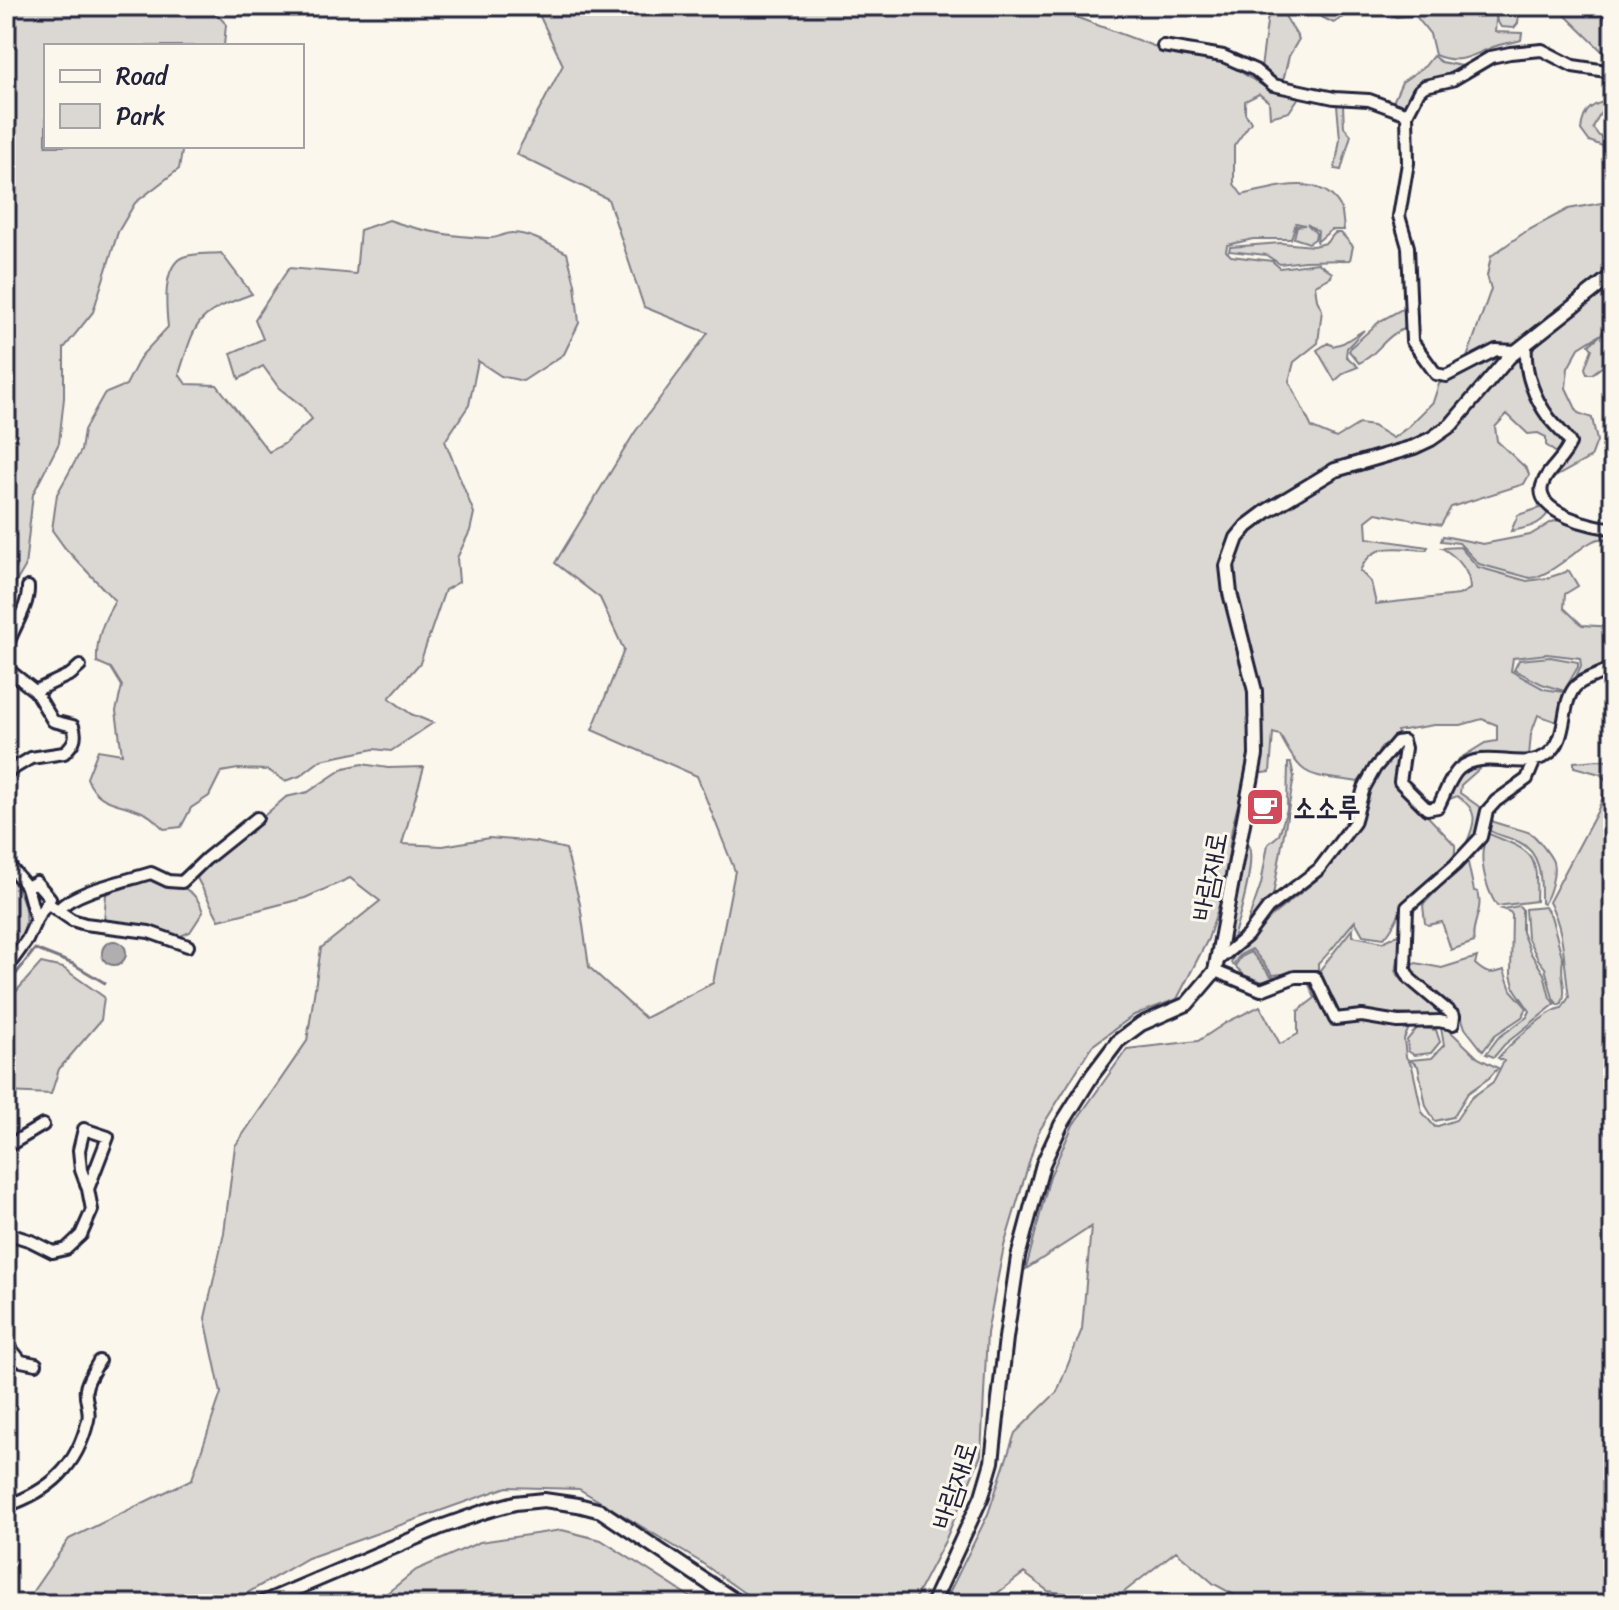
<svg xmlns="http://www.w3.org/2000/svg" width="1619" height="1610" font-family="Sriracha,'Poor Story',sans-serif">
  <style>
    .green { fill: #dbd8d3; stroke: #7e7d87; stroke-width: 2 }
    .water { fill: #b1aeb0; stroke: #787681; stroke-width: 2 }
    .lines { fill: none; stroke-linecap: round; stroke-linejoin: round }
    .stream { stroke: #787681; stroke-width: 3 }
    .minor-casing { stroke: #22223b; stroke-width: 16 }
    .tertiary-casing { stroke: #22223b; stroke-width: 18 }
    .minor { stroke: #fbf7ec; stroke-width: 10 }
    .tertiary { stroke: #fbf7ec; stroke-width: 12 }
    .labels { text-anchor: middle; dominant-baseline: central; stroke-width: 6; stroke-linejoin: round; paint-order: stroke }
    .poi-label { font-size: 28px; font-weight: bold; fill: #22223b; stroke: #fbf7ec; text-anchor: start }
    .street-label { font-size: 28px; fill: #22223b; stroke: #fbf7ec }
  </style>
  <rect width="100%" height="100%" fill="#fbf7ec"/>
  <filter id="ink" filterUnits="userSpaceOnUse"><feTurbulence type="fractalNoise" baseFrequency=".0125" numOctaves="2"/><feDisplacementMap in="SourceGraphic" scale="16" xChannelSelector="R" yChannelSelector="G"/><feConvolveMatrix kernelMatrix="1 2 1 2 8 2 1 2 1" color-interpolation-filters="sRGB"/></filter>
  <g filter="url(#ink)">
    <!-- green -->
    <path class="green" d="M6 6H209L226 24 224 46H46V146H183L179 169 135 203 118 232 93 312 64 348V398L59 443 33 494 25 567 6 599Z
      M535 6H1046L1183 57 1223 61 1265 87 1299 97 1289 112 1270 117 1269 102 1259 94 1245 101V113L1251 122 1234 146V184L1242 195C1273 188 1320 172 1340 206 1343 212 1343 223 1344 230H1331L1317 242 1318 231 1307 224 1316 233 1315 239 1309 243 1294 238 1297 226 1305 225 1296 223 1291 239H1253L1227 245 1226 251 1231 256 1272 261 1280 268 1318 263 1332 273 1331 277 1315 285 1317 300 1322 310 1318 343 1294 362 1289 381 1312 428 1336 438 1359 424 1373 426 1393 438 1408 427 1433 402 1439 384 1463 369 1491 289 1487 276 1491 256 1525 232 1568 209 1613 201V330L1607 325 1601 334 1579 348 1568 368 1566 388 1578 413 1592 418 1597 441 1591 457 1555 477 1564 459 1546 445V437L1538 433 1528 434 1507 414 1495 427 1497 441 1527 469 1529 475 1524 484 1451 507 1441 525 1376 513 1366 521 1367 538 1428 547 1426 550C1398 549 1373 540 1360 571L1371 582 1376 604 1459 595 1470 589C1470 570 1457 557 1442 548L1460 547 1478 567 1527 581 1547 578 1569 571 1578 586 1565 594 1564 608 1582 625 1613 627V661L1601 670 1573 683 1581 666 1580 658 1547 654 1513 658 1511 671 1544 689 1563 692 1564 700 1560 723 1538 715 1531 734 1529 756 1477 758 1462 762 1459 759 1485 743 1497 741V725L1482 719 1461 725H1434L1397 731 1399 736 1381 747 1373 764 1358 782C1309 774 1304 782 1280 735L1273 733 1270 772 1246 775 1232 828 1224 890 1208 939 1177 999 1134 1015 1092 1046 1038 1133 1004 1246 987 1333 981 1455 945 1541 912 1604H760L699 1561 579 1489 507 1487 308 1558 228 1604H24L69 1539 192 1479 221 1393 205 1318 224 1233 235 1146 307 1041 321 948 380 901 350 878 305 898 219 920 197 878 208 864 286 797 308 792 344 768 362 764 388 768 424 767 402 844 443 846 489 838 536 842 566 849 580 904 589 967 645 1018 713 983 735 871 697 776 592 730 624 650 600 598 555 563 635 432 708 333 644 307 608 199 516 154 563 65Z
      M1309 6H1358L1334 23 1311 12Z
      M1379 6H1497L1496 19 1500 10 1512 9 1519 13 1518 23 1514 28 1501 27 1496 19 1495 32 1522 33 1521 40C1513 43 1504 43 1496 46 1473 54 1461 66 1435 55L1430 34 1415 15 1396 17Z
      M1552 6H1593L1613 26V53L1607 56 1563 13Z
      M1269 7 1282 11 1299 39 1289 56 1283 81 1271 77 1261 68Z
      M1433 56 1441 62 1462 66 1454 75 1422 83 1407 106 1404 107 1393 102 1402 82 1425 66Z
      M1613 101V108C1600 108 1598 117 1593 128L1599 136 1613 140V150L1589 141 1581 130C1583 109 1593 102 1613 101Z
      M1337 105H1343L1344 127 1351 135 1341 170 1335 169 1340 139Z
      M389 220C420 231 455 237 489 238 498 239 505 232 513 233 532 234 550 245 567 253L575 284 579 323 564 354 523 381 501 376 478 361 469 405 445 441 474 513 470 531 457 558 459 582 445 590 420 663 389 698 411 714 433 723 391 751 374 749 321 760 300 776 285 781 268 770 238 769 221 772 209 796 191 808 181 827 164 829C158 824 152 816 144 813 122 802 97 806 87 778L98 750 122 754 116 711 122 686 111 668 97 662C96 638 103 621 115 601L65 548 52 530 57 494 81 451 84 430 104 394 126 385 141 356 168 327C166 308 162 266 183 257 193 253 210 254 221 253L252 294C195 315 197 318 179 374L186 384 217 385 269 452 284 444 312 419 302 406 279 388 263 366 239 379 231 353 263 339 255 319 289 268 356 274 360 230Z
      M1335 233H1341L1353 246 1350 260 1304 261 1280 264 1266 255 1229 251 1230 247 1281 243 1313 246 1326 243Z
      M1402 309 1407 310 1409 328C1385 332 1379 355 1359 363L1349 351 1351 347 1380 321Z
      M1364 330 1347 348 1346 356 1358 367 1345 372 1335 381 1317 350 1328 343 1333 346 1343 343Z
      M1603 333 1607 337 1605 342 1608 346 1613 345V368L1606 364 1592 374H1587L1585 368 1592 349 1589 345Z
      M1543 507 1548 513C1540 526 1525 528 1511 531L1518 515Z
      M1563 519 1599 532 1613 533V543C1612 542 1601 539 1600 539 1586 539 1554 576 1530 578L1479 564 1459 543 1441 541 1443 536 1483 544 1530 535 1552 522Z
      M1550 657 1578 662V667L1564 691 1542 684 1514 670 1519 660Z
      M1401 746 1397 769 1416 804 1455 845C1458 875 1421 880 1407 900 1398 912 1396 926 1384 938L1363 935 1355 921C1341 936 1333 950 1318 964V970L1273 975 1252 949 1240 955 1233 965 1231 963 1236 949 1249 941 1268 919 1324 874 1357 823 1364 798 1386 758 1395 748Z
      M1598 760 1613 761V1604H1251L1214 1584 1176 1551 1114 1600 1048 1591 1024 1573 983 1604H953L949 1593 988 1514 1015 1433 1057 1392 1082 1329 1091 1227 1026 1269 1050 1176 1073 1125 1127 1049 1198 1041 1227 1022 1260 1006 1280 1044 1298 1034V1011L1315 998 1307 980 1312 981 1333 1023 1363 1021 1409 1028 1404 1039 1406 1057 1412 1066 1422 1112 1435 1127 1456 1120 1471 1098 1493 1082 1504 1061 1498 1058C1509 1045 1547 1010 1562 1008L1569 997C1564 966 1565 930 1549 902L1597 812 1609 783 1600 774 1574 767V762Z
      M1487 762 1461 785 1460 793 1481 808V830L1469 845 1466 844C1476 822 1479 810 1457 796L1445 801C1455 775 1462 770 1487 762Z
      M1288 763H1291L1294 777 1272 901 1244 933 1261 884 1268 844 1279 835 1287 809Z
      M1490 817 1494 822C1506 827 1519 828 1530 833 1536 836 1551 856 1553 862 1556 873 1550 896 1543 904L1541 903C1541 881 1543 854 1519 842 1509 837 1498 836 1489 830Z
      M1489 834C1533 852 1538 852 1536 901L1497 906C1486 889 1475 852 1489 834Z
      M1247 841C1258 857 1239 918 1233 938L1229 939Z
      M1467 858 1474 891 1478 892C1484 911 1470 925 1474 942L1451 950 1442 922 1428 925 1425 923 1423 905Z
      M6 871C32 904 32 932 6 964Z
      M150 878C174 884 196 886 203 912L190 932 176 938 104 923 106 894Z
      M1519 906 1522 909V932L1530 952 1544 974 1550 998 1555 1004 1504 1045 1494 1057 1486 1054 1498 1038 1527 1017 1530 1011 1515 989 1511 975 1512 915 1510 912 1502 909Z
      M1545 907 1551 916 1563 960C1559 975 1568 989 1562 1003L1558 1005 1553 998 1545 968 1538 959 1527 937 1525 909Z
      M1353 928V936L1383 942 1402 933 1396 972 1402 980 1448 1014 1447 1016 1338 1012 1320 970Z
      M1251 952 1271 976 1278 977 1263 982 1244 975 1235 966 1241 957Z
      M1477 957 1475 964C1486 974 1490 975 1504 970L1511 990 1527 1008 1522 1017 1495 1035 1483 1051 1465 1028 1461 1016 1440 1001 1410 969 1411 965 1416 963 1442 968Z
      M41 963 63 968 104 997 101 1020 59 1069 51 1094 6 1092V1003Z
      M1418 1027 1436 1030 1440 1042 1431 1053 1414 1055 1408 1051 1407 1040Z
      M1441 1028 1449 1030 1478 1058 1498 1068 1489 1078 1468 1093 1453 1117 1435 1121 1426 1106 1418 1066 1410 1060 1432 1058 1444 1045Z
      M562 1530 601 1540 701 1604H354L381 1598 416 1570 480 1542Z"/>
    <!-- water -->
    <path class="water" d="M102 953a12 12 0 1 1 24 0a12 12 0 1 1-24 0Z"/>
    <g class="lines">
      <!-- stream -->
      <path class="stream" d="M6 987 35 949 73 964 105 983"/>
      <!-- minor casing -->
      <g class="minor-casing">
        <path id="minor" d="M1163 46 1223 56 1255 70 1273 85 1334 98 1369 100 1407 114 1408 163 1399 216 1408 247 1412 341 1436 374 1446 376 1496 350 1516 351
          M1407 114 1419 91 1425 86 1452 80 1491 57 1510 53 1542 50 1573 66 1613 72
          M1526 344C1524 371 1533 396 1549 418 1556 427 1564 433 1570 443 1565 459 1546 470 1542 486 1535 513 1595 528 1613 528
          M6 650C11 630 29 608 28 587
          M6 668 35 691 53 721 73 726C78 739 72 745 64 753L31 758 6 773
          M35 691 71 674 80 666
          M6 850V863
          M7 863 27 887 36 920 50 898 36 882 27 887
          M47 903 72 920 85 924 149 932 188 946
          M58 910C74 891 126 881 151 873L168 881 182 882 206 859 257 818
          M1217 961 1247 936 1268 908 1319 869 1354 823 1364 788 1375 768 1397 742 1403 741 1405 748 1400 782 1427 809 1438 807C1444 796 1450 777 1459 769 1484 747 1523 773 1548 754 1569 739 1560 705 1575 687 1583 678 1602 675 1613 667
          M6 969 27 940 36 920
          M1215 971 1261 990 1295 977H1315L1335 1019 1362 1016 1398 1022 1439 1021 1453 1024 1454 1016 1410 979 1405 970 1407 907 1455 865 1481 837 1487 811 1496 801 1527 779 1535 760
          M6 1147 43 1125
          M6 1233 31 1241 53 1252 66 1249 81 1235 92 1210 88 1189 81 1170 79 1150 84 1129 108 1137 88 1189
          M6 1343 21 1361 36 1364
          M6 1506C50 1491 77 1467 88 1420 91 1409 84 1399 86 1389 87 1380 95 1369 99 1361"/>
      </g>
      <!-- tertiary casing -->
      <g class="tertiary-casing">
        <path id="tertiary" d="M260 1604 441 1527 486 1511 515 1503 544 1500 578 1505 601 1511 740 1604
          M932 1604 982 1496 992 1462 1006 1338 1018 1257 1043 1164 1061 1125 1093 1074 1118 1041 1141 1024 1187 1004 1215 971 1256 755 1255 691 1230 593 1227 566 1237 538 1247 526 1267 511 1335 470 1414 447 1431 439 1451 425 1509 357 1613 275"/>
      </g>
      <!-- minor -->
      <use href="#minor" class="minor"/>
      <!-- tertiary -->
      <use href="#tertiary" class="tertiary"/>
    </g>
  </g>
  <!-- icons -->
  <defs>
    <g id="cafe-square" transform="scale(2)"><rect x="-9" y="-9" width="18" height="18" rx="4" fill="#d1495b" stroke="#fbf7ec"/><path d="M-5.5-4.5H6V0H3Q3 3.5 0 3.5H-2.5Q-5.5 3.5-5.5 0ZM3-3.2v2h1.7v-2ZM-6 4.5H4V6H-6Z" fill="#fff"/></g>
  </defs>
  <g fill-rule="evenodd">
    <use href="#cafe-square" x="1265" y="807"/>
  </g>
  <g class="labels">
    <!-- poi labels -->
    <g class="poi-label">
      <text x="1293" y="807">소소루</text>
    </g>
    <!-- street labels -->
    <g class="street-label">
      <text transform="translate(1209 876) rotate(-79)">바람재로</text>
      <text transform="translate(954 1485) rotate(-72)">바람재로</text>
    </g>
  </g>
  <!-- margin -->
  <rect width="1619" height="1610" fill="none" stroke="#fbf7ec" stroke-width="32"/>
  <rect x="16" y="16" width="1587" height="1578" fill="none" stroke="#22223b" stroke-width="3" filter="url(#ink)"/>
  <!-- legend -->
  <rect x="44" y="44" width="260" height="104" fill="#fbf7ec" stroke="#a4a2a5" stroke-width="2"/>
  <rect x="60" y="70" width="40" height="12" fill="#fbf7ec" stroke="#a4a2a5" stroke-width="2"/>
  <text x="116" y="84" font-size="24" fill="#22223b">Road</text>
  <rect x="60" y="104" width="40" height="24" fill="#dbd8d3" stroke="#a4a2a5" stroke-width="2"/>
  <text x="116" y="124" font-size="24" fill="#22223b">Park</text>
</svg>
